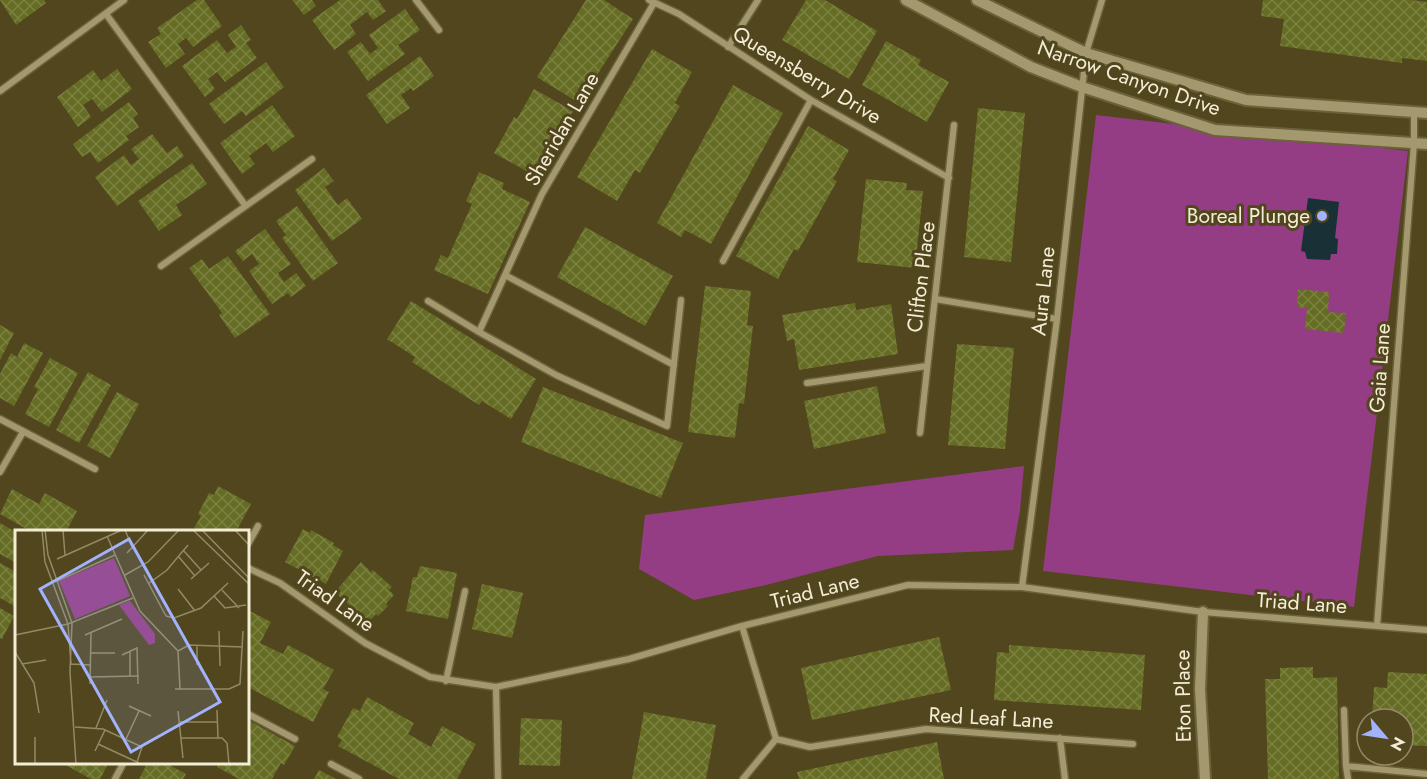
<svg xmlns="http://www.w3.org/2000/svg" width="1427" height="779" font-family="Jost,sans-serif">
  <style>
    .green { fill: #943d85 }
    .water { fill: #183036 }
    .building { fill: url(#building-cross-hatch) }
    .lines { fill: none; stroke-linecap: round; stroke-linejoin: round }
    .minor-casing { stroke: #6b623c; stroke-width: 9 }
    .tertiary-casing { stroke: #6b623c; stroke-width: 14 }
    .minor { stroke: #a4996e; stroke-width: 6 }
    .tertiary { stroke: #a4996e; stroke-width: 10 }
    .poi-dot { fill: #a2b2fd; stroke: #51461d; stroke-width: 2 }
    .labels { text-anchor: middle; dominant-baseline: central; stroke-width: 6; stroke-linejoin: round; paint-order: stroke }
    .street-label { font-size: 21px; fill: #f3edd6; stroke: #51461d }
    .poi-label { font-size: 21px; fill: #f3edd6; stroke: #51461d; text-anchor: end }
    .inset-road { fill: none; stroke: #928967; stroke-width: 1.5 }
    .view { fill: #a2b2fd; fill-opacity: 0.15; stroke: #a2b2fd; stroke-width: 3 }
    .inset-edge { fill: none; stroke: #f3edd6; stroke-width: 3 }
  </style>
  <defs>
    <pattern id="building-cross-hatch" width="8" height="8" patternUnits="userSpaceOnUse" patternTransform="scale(1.5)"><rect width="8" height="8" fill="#656c23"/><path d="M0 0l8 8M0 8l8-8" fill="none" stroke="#7c8142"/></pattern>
  </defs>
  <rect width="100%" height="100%" fill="#51461d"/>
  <!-- green -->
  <path class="green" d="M1096 115 1408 151 1354 607 1043 571Z
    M1024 466 1020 511 1013 550 878 556 766 585 694 600 639 569 645 515Z"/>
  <!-- water -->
  <path class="water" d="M1308 198 1339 202 1335 238 1338 239 1337 254H1331L1330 260 1307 259 1305 252 1301 251Z"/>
  <!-- building -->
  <path class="building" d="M0 0H44L46 3 16 25Z
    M197 0H204L222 26 193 47 186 38 178 44 185 54 166 68 148 42 161 34 157 28Z
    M292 0H312L316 6 304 15Z
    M340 0H378L386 11 373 20 367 12 350 25 356 34 334 50 312 20Z
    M586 0H604L633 19 579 103 537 77Z
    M806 0H825L877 31 849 79 782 40Z
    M1263 0H1411L1427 2V61L1402 58V63L1280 46 1284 19 1261 16Z
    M405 9 420 30 398 45 405 54 368 81 347 52 361 42 370 54 378 48 369 35Z
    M241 25 251 40 246 43 257 58 225 82 217 72 208 79 215 89 205 97 182 66 217 40 227 53 236 47 228 35Z
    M886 41 921 60 918 65 949 82 927 122 862 85Z
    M652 49 692 72 675 103 680 106 640 173 635 170 617 201 577 177Z
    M420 56 434 76 413 91 411 88 401 95 410 108 387 124 366 95Z
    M266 62 284 87 246 116 242 111 224 124 209 104Z
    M117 69 132 89 102 112 92 99 83 105 91 117 78 127 57 97 93 70 101 81Z
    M733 85 783 113 711 244 685 230 681 237 657 223Z
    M534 89 573 111 537 177 494 153 514 117 517 119Z
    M129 102 138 114 133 118 139 127 126 136 129 140 98 163 90 152 82 157 73 144Z
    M272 105 295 136 273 152 266 143 249 156 255 164 242 174 220 143Z
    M978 108 1025 113 1011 262 964 257Z
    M808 126 849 150 833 179 837 181 798 251 794 249 778 279 736 256Z
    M152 134 167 153 177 146 184 156 117 206 95 177 124 155 131 165 139 159 131 149Z
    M192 163 207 184 176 205 182 215 159 231 138 201Z
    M324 168 334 181 325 187 338 205 347 198 362 219 332 241 295 190Z
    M479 172 504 183 502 189 530 202 488 294 434 270 441 255 448 258 472 204 466 201Z
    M866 179 907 183 906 190 923 191 915 268 857 262Z
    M297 206 338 263 313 281 282 238 286 235 276 221Z
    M585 227 673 276 645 326 557 277Z
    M265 229 291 264 278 273 284 282 296 273 306 286 291 297 288 293 272 304 249 271 259 264 252 254 243 261 235 251Z
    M228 256 270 314 235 338 219 315 222 313 189 268 202 259 209 269Z
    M705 286 751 291 747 325 753 326 744 404 739 403 735 438 688 432Z
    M1298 289 1329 292 1328 312 1346 313 1344 333 1305 329 1307 308 1297 307Z
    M411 301 536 379 511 419 482 401 479 405 412 362 415 357 387 339Z
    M855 303 856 310 891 304 898 354 799 370 794 339 787 341 782 315Z
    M0 325 14 333 0 360Z
    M24 343 43 353 14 406 0 398V374L11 353 17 357Z
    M957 344 1014 348 1005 449 948 445Z
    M50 358 78 373 49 427 25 414 38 389 34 387Z
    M88 372 111 385 79 443 56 430Z
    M877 386 886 433 814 449 804 401Z
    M543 387 683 443 661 498 521 442Z
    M117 392 139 404 110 458 87 446Z
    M218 486 251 504 236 532H201L194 528 201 516 198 514 209 493 214 495Z
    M12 489 39 504 45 493 77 511 66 532H32L0 514Z
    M0 523 16 532V563L0 554Z
    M303 529 310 533 311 530 334 543 333 545 343 551 326 584 285 562Z
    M361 562 371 572 373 570 392 587 389 590 394 595 386 604 388 606 378 616 376 614 368 623 335 592Z
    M0 563 16 572V607L0 598Z
    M420 566 457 573 448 619 406 611 413 577H417Z
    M482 584 523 593 512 638 472 629Z
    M0 608 14 616 2 639 0 638Z
    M248 610 271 622 260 643 283 654 288 645 334 670 323 689 329 692 313 722 248 687Z
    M939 637 951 690 812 720 801 668Z
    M1009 645 1145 655 1141 710 994 700 997 652 1009 653Z
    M1313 667V678L1337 677 1339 779H1268L1265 679H1280V668Z
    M1388 672 1427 674V746L1403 745V719H1372L1374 687 1387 688Z
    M367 697 414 723 408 734 431 747 442 726 476 744 457 779H399L338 746 342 740 337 737 353 708 360 711Z
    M644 712 716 725 706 779H632Z
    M521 718 562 720 560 766 519 765Z
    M248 720 295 746 284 765 281 763 272 779H239L217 767 220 762H248Z
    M937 742 944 779H799L797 772Z
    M65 762H109L100 779H91L64 764Z
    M148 762H164L186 774 183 779H139Z
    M319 770 336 779H314Z"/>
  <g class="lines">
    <!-- minor casing -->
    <g class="minor-casing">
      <path id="minor" d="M416 0 439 30
        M649 0 679 14 811 100 949 178
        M106 14 245 205
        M728 47 758 0
        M0 91 124 0
        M723 261 811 100
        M161 266 312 159
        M505 275 674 365
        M935 299 1057 319
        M428 301 479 332 556 375 667 426 681 300
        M479 332 542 194 654 3
        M807 383 927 366
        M0 419 95 469
        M920 433 954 125
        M0 472 23 432
        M248 544 258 526
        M248 568 280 583 365 643 430 677 496 687 629 659 742 626 908 585 1022 587 1203 612 1427 630
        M1022 587 1057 319 1086 53 1102 0
        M742 626 776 739
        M1377 626 1414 143V112
        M446 681 465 591
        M496 687 498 779
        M1344 710 1346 766 1348 779
        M248 714 295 739
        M1060 738 1065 779
        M776 739 810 747 926 729 1133 744
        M331 764 359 779
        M1346 766 1427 774
        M115 779 124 762
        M743 779 776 739"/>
    </g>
    <!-- tertiary casing -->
    <g class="tertiary-casing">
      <path id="tertiary" d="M906 0 1031 67 1082 87 1215 130 1427 144
        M977 0 1086 53 1246 100 1427 113
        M1203 612 1200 689 1205 779"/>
    </g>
    <!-- minor -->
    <use href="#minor" class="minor"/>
    <!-- tertiary -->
    <use href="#tertiary" class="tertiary"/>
  </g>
  <!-- markers -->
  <circle class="poi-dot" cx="1322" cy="216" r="6"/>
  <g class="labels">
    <!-- street labels -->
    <g class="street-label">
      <text transform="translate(807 75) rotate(31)">Queensberry Drive</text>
      <text transform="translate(1129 78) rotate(19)">Narrow Canyon Drive</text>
      <text transform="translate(562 129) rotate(-60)">Sheridan Lane</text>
      <text transform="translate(921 277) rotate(-83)">Clifton Place</text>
      <text transform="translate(1043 291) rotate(-84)">Aura Lane</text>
      <text transform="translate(1380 368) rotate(-86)">Gaia Lane</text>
      <text transform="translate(815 591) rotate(-14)">Triad Lane</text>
      <text transform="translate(335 601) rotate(35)">Triad Lane</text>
      <text transform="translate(1302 603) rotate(4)">Triad Lane</text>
      <text transform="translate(1183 696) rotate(-91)">Eton Place</text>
      <text transform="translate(991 718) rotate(3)">Red Leaf Lane</text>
    </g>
    <!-- poi labels -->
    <g class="poi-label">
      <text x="1310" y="216">Boreal Plunge</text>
    </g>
  </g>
  <!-- overview -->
  <g transform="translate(15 530)">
    <rect width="234" height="234" fill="#51461d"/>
    <path d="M99 28 115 66 60 89 44 51ZM115 71 140 104V113L134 115 104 75Z" fill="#943d85"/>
    <path class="inset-road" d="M27 0 30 32 53 94 56 134M30 0 33 25 57 93 55 142 61 234M48 0 50 25M110 0 118 19M178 0 234 54M187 0 234 48M220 0 234 15M92 6 125 81 163 121 165 159M168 20 186 40M112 23 133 0M163 26 180 46M42 29 107 0M110 45 133 32 164 0M129 45 151 86M176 49 194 33M40 52 100 25M133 54 152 40 173 15M163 59 180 81M207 60 224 78M199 66 210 78 231 75M151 86 159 88 186 78 213 53M204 101 205 136M0 105 53 94 118 68M70 105 107 89M182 115V135M163 121 174 115 228 117M0 122 19 153 24 183M115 122V147M76 123H100M107 125 122 118 123 154M7 134 31 130M56 134 75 135M75 147 124 146M75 154 76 102M160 159H214L225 154 228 101M114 176 136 186M202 180 203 208M163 181 168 228M164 192H202M60 197 88 199 127 217 122 232M81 198 92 170M166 208H207L212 213 214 234M111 209 124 181M83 214 124 233M80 221 90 200M20 234V207"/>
    <path class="view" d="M114 9 205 172 116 222 25 59Z"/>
    <rect width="234" height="234" class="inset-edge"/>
  </g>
  <!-- north arrow -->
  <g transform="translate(1385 737) rotate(119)"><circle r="28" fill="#51461d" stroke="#928967" stroke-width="1.5"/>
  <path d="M0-4.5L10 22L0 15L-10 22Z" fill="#a2b2fd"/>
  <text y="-9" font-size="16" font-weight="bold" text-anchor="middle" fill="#f3edd6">N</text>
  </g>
</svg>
